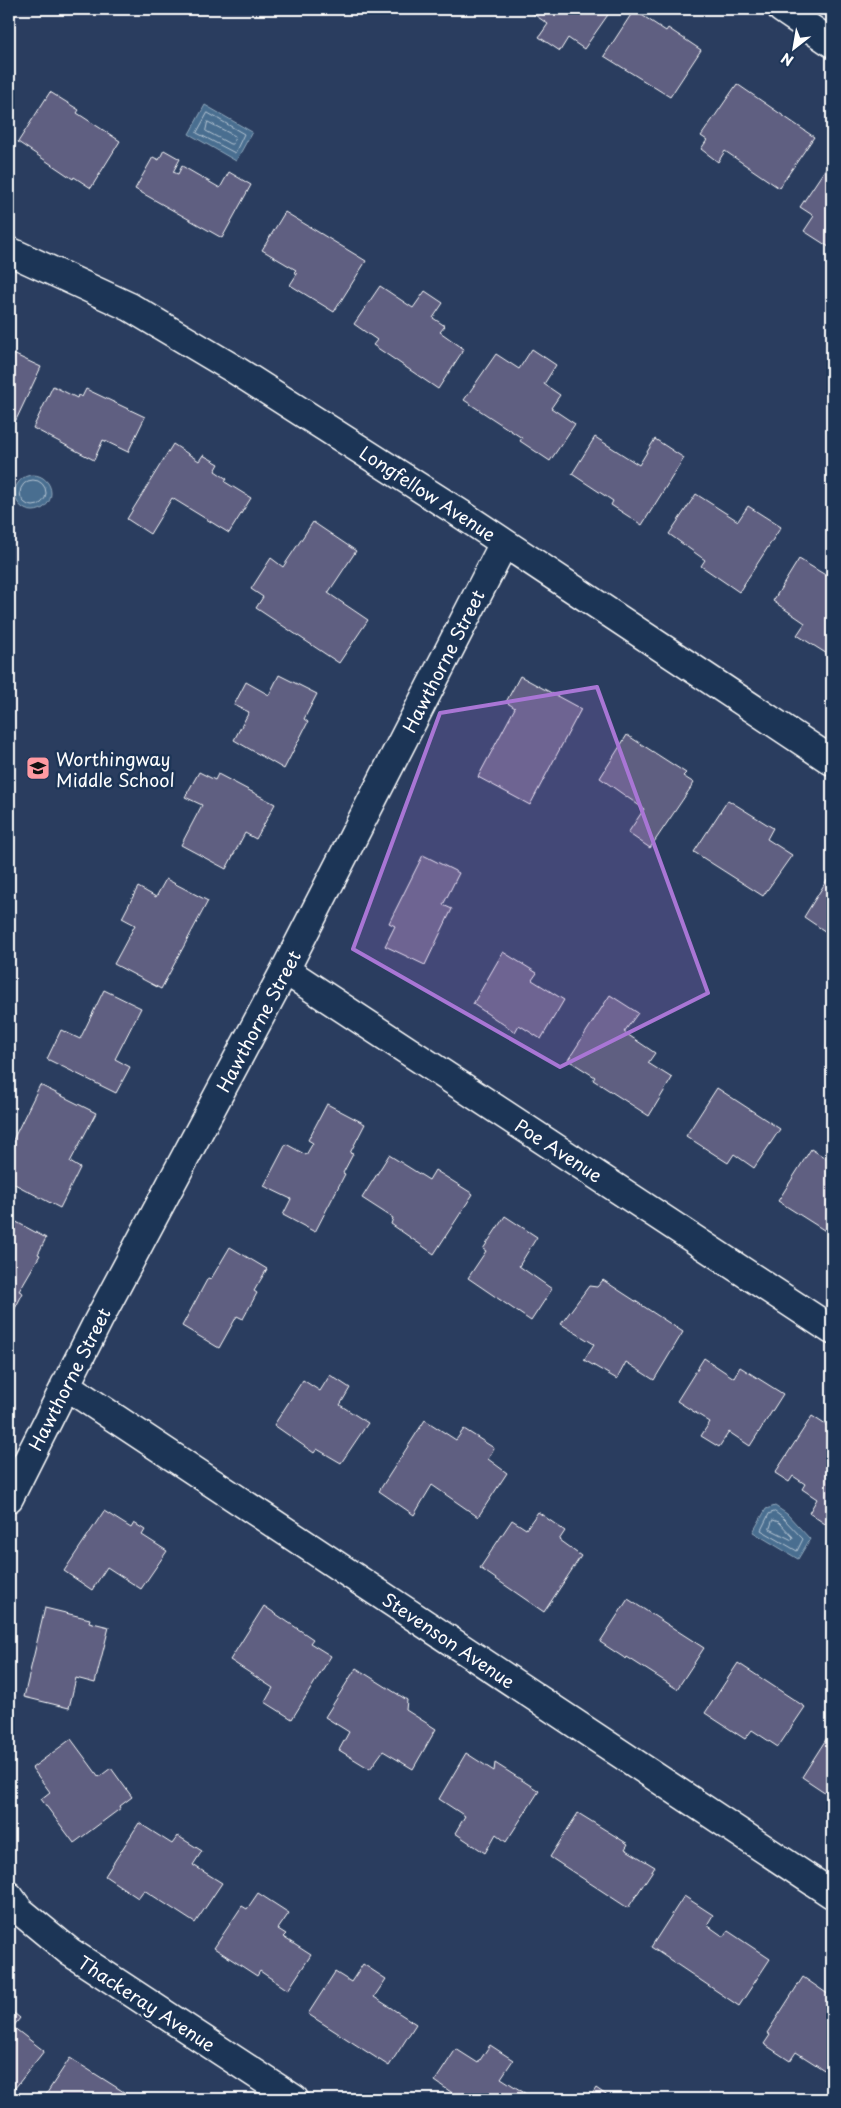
<svg xmlns="http://www.w3.org/2000/svg" width="841" height="2108" font-family="'Playpen Sans',sans-serif">
  <style>
    .water { fill: #486e90; stroke: #91a8bc }
    .lines { fill: none; stroke-linecap: round; stroke-linejoin: round }
    .shore { stroke: #b6c5d3; stroke-width: 1 }
    .building { fill: #5e5e81; stroke: #fff }
    .minor-casing { stroke: #fff; stroke-width: 31 }
    .minor { stroke: #1d3557; stroke-width: 28 }
    .marked { fill: #a976d5; fill-opacity: 0.2; stroke: #a976d5; stroke-width: 4; stroke-linejoin: round }
    .labels { text-anchor: middle; dominant-baseline: central; stroke-width: 5; stroke-linejoin: round; paint-order: stroke }
    .street-label { font-size: 18px; fill: #fff; stroke: #1d3557 }
    .poi-label { font-size: 18px; fill: #fff; stroke: #1d3557; text-anchor: start }
  </style>
  <rect width="100%" height="100%" fill="#2a3d5f"/>
  <filter id="ink" filterUnits="userSpaceOnUse"><feTurbulence type="fractalNoise" baseFrequency=".02" numOctaves="2"/><feDisplacementMap in="SourceGraphic" scale="10" xChannelSelector="R" yChannelSelector="G"/><feConvolveMatrix kernelMatrix="1 2 1 2 8 2 1 2 1" color-interpolation-filters="sRGB"/></filter>
  <g filter="url(#ink)">
    <!-- water -->
    <path class="water" d="M205 105 252 132 236 161 189 134Z
      M15 493a18 18 0 1 1 36 0a18 18 0 1 1-36 0Z
      M775 1506 787 1514 810 1539 798 1559 753 1532 766 1509Z"/>
    <g class="lines">
      <!-- shore -->
      <path class="shore" d="M208 113 244 134 235 153 197 133Z
        M208 122 235 136 233 144H230L206 131Z
        M20 493a13 13 0 1 1 26 0a13 13 0 1 1-26 0Z
        M775 1512 783 1518 803 1539 797 1551 761 1530 769 1514Z
        M773 1520 779 1522 793 1537 792 1540 770 1529Z"/>
    </g>
    <!-- building -->
    <path class="building" d="M526 9H612L584 49 568 38 560 51 539 37 548 24Z
      M634 10 666 31 668 28 701 50 670 97 604 56Z
      M737 84 814 137 779 188 725 151 718 162 701 149 707 140 701 136Z
      M50 92 79 110 77 113 120 141 91 188 74 177 73 179 18 142Z
      M164 150 180 159 173 172 178 174 182 166 220 188 229 172 251 185 222 238 135 189 153 157 159 160Z
      M826 168 832 172V249L804 231 814 216 800 207Z
      M285 212 366 261 334 312 290 285 297 274 294 272 296 270 262 250Z
      M380 286 413 308 425 291 443 303 433 318 445 326 440 332 464 349 438 389 373 345 377 340 354 324Z
      M532 349 556 365 544 384 560 395 551 408 575 424 550 461 520 441 522 438 464 400 496 354 519 369Z
      M9 352 41 367 15 422 9 419Z
      M53 386 77 398 78 395 82 397 86 389 145 417 128 452 103 440 94 460 33 428Z
      M595 437 639 465 655 439 684 458 642 525 611 505 613 501 572 474Z
      M173 444 199 461 203 455 219 464 215 471 227 479 225 482 251 498 229 533 172 498 150 534 127 519Z
      M696 494 738 521 748 506 781 527 739 592 701 566 705 560 669 534Z
      M313 522 356 551 328 593 368 620 339 663 256 608 263 597 251 589 271 558 283 567Z
      M799 559 832 579V657L797 635 805 623 773 601Z
      M279 675 317 694 304 719 308 722 284 769 234 740 249 712 234 705 246 682 269 695Z
      M520 676 581 709 530 805 478 777 515 708 506 702Z
      M627 735 686 773 683 776 694 783 650 848 628 833 644 809 600 778Z
      M199 772 215 780 218 774 275 804 256 839 245 833 226 869 181 845 202 805 185 797Z
      M728 800 773 828 767 839 792 855 763 896 694 852Z
      M423 855 459 873 443 905 452 909 425 965 385 946 395 926 389 923Z
      M166 879 208 901 161 989 114 964 135 925 122 918 138 887 156 897Z
      M827 880 832 883V936L804 917Z
      M503 952 537 973 532 980 564 1000 541 1039 519 1025 515 1032 473 1004Z
      M104 990 141 1008 115 1059 130 1067 116 1093 47 1059 61 1030 80 1039Z
      M610 995 638 1013 624 1032 655 1053 648 1063 672 1078 649 1116 593 1080 595 1077 568 1060Z
      M40 1085 96 1113 70 1162 80 1168 60 1208 9 1181V1148Z
      M717 1088 780 1129 754 1168 734 1154 728 1163 686 1136Z
      M327 1104 365 1124 350 1153 353 1154 343 1173 345 1174 315 1232 283 1215 291 1199 264 1186 286 1144 306 1155 313 1143 308 1140Z
      M811 1149 832 1162V1224L827 1232 778 1201Z
      M389 1155 429 1180 435 1170 473 1194 434 1254 391 1224 393 1218 362 1198Z
      M505 1216 537 1237 519 1266 552 1289 531 1321 468 1278 486 1251 483 1249Z
      M9 1218 46 1238 38 1254 40 1255 19 1291 23 1293 9 1320Z
      M230 1247 267 1269 254 1291 257 1293 243 1319 237 1316 219 1348 182 1326 208 1278 211 1279Z
      M603 1280 683 1332 654 1380 626 1362 617 1379 584 1360 594 1344 561 1324 589 1286 597 1287Z
      M704 1358 734 1378 740 1367 783 1394 750 1446 729 1432 719 1447 701 1436 710 1422 677 1401Z
      M330 1375 350 1388 340 1405 368 1423 341 1463 317 1449 314 1453 274 1425 303 1380 320 1391Z
      M812 1416 832 1429 831 1528 809 1513 817 1499 802 1489 805 1484 793 1476 789 1482 775 1473Z
      M425 1420 456 1440 464 1429 494 1448 488 1459 507 1473 478 1517 432 1485 414 1515 379 1491Z
      M104 1511 131 1528 134 1523 145 1530 142 1535 167 1551 141 1589 107 1567 92 1590 64 1571Z
      M538 1512 565 1531 559 1540 581 1556 544 1612 480 1568 512 1520 526 1529Z
      M628 1599 704 1648 677 1689 627 1657 626 1659 600 1642Z
      M264 1606 313 1639 310 1643 331 1656 292 1719 265 1702 273 1688 230 1660Z
      M45 1608 90 1619 89 1622 109 1627 95 1683 76 1678 69 1708 24 1697Z
      M738 1663 805 1707 778 1747 752 1730 745 1739 705 1713Z
      M356 1668 407 1700 406 1710 436 1729 413 1769 383 1751 370 1769 339 1750 349 1732 325 1717Z
      M832 1730V1797L802 1777Z
      M71 1739 99 1777 111 1768 132 1797 120 1806 121 1808 74 1843 41 1799 50 1792 32 1768Z
      M466 1753 494 1771 495 1763 539 1791 506 1842 496 1834 485 1853 455 1833 465 1816 439 1799Z
      M578 1813 628 1844 625 1849 655 1867 628 1908 550 1857Z
      M139 1823 172 1844 178 1836 202 1851 193 1865 222 1883 195 1923 144 1890 138 1898 105 1876Z
      M258 1893 289 1913 278 1929 286 1934 283 1937 311 1955 288 1990 260 1971 257 1976 214 1948 242 1906 247 1909Z
      M684 1896 713 1915 707 1925 724 1937 728 1931 770 1959 739 2006 651 1947Z
      M363 1964 386 1979 374 1997 416 2024 389 2066 308 2014 335 1972 351 1982Z
      M803 1977 832 1997V2075L796 2052 790 2061 764 2044 770 2035 767 2033Z
      M9 2009 20 2018 13 2027 44 2051 15 2088 9 2084Z
      M490 2045 513 2060 501 2078 534 2099H461L435 2081 456 2049 478 2063Z
      M70 2058 135 2099H43Z
      M596 2088 612 2099H589Z"/>
    <g class="lines">
      <!-- minor casing -->
      <g class="minor-casing">
        <path id="minor" d="M782 9 832 43
          M9 251 130 307 234 369 461 514 832 761
          M285 970 832 1330
          M65 1385 832 1894
          M9 1498 98 1321 285 970 504 543
          M9 1896 19 1910 70 1952 294 2099"/>
      </g>
      <!-- minor -->
      <use href="#minor" class="minor"/>
    </g>
  </g>
  <!-- marked area -->
  <path class="marked" d="M597 687 708 993 560 1067 353 949 440 713Z"/>
  <!-- icons -->
  <defs>
    <g id="school-square" transform="scale(1.25)"><rect x="-9" y="-9" width="18" height="18" rx="4" fill="#ff9aa2" stroke="#1d3557"/><path d="M0-5L7-2L0 1L-7-2ZM-4 1L0 2.5L4 1V4Q0 6-4 4Z" fill="#111"/></g>
  </defs>
  <g fill-rule="evenodd">
    <use href="#school-square" x="38" y="768"/>
  </g>
  <g class="labels">
    <!-- street labels -->
    <g class="street-label">
      <text transform="translate(428 493) rotate(33)">Longfellow Avenue</text>
      <text transform="translate(443 661) rotate(-63)">Hawthorne Street</text>
      <text transform="translate(258 1021) rotate(-62)">Hawthorne Street</text>
      <text transform="translate(559 1150) rotate(33)">Poe Avenue</text>
      <text transform="translate(69 1379) rotate(-63)">Hawthorne Street</text>
      <text transform="translate(449 1640) rotate(34)">Stevenson Avenue</text>
      <text transform="translate(147 2003) rotate(33)">Thackeray Avenue</text>
    </g>
    <!-- poi labels -->
    <g class="poi-label">
      <text x="56" y="758">Worthingway<tspan x="56" dy="21">Middle School</tspan></text>
    </g>
  </g>
  <!-- margin -->
  <rect width="841" height="2108" fill="none" stroke="#1d3557" stroke-width="30"/>
  <rect x="15" y="15" width="811" height="2078" fill="none" stroke="#fff" stroke-width="2" filter="url(#ink)"/>
  <!-- north arrow -->
  <g transform="translate(794 48) rotate(211)" stroke="#1d3557" stroke-width="4" paint-order="stroke">
  <path d="M0-4L9 19L0 12L-9 19Z" fill="#ffffff"/>
  <text y="-8" font-size="14" font-weight="bold" text-anchor="middle" fill="#ffffff">N</text>
  </g>
</svg>
